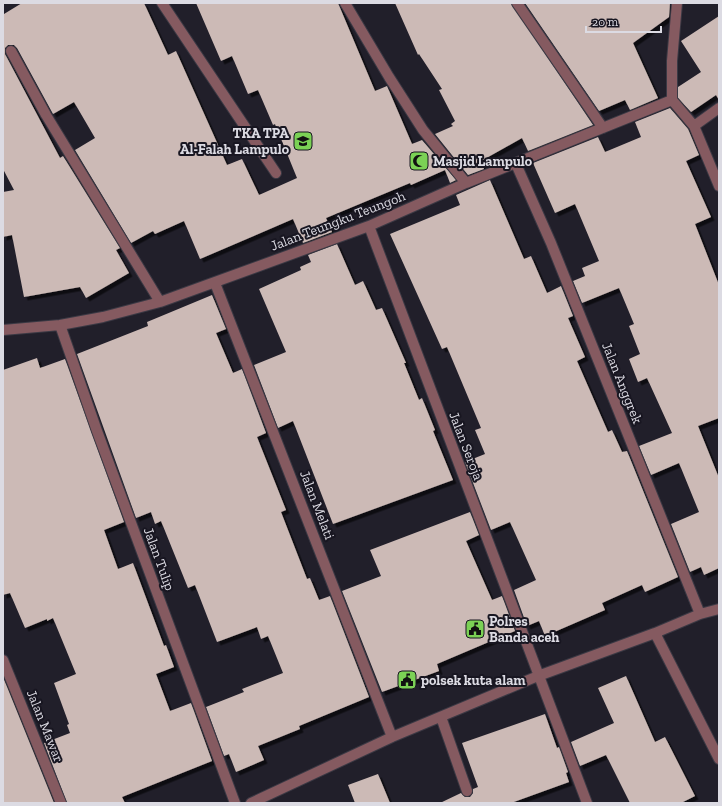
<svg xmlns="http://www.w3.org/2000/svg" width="722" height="806" font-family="'Zilla Slab',serif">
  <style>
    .building { fill: #ccbab6; filter: url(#shadow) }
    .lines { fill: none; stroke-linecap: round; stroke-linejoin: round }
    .minor-casing { stroke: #3b3944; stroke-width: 12 }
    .minor { stroke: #855a60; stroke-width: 10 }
    .labels { text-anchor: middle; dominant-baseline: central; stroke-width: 4; stroke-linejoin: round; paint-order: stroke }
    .poi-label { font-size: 14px; font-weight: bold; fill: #dcdbe3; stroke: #181621; text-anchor: start }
    .street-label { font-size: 14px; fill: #dcdbe3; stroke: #181621 }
  </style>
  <defs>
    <filter id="shadow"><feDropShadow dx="3.5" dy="3.5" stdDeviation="0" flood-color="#0009"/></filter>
  </defs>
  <rect width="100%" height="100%" fill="#211f2a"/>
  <!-- building -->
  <path class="building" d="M22 3H144L168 55 176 51 227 165 242 159 259 195 297 178 275 124 273 125 258 90 248 94 232 56 221 61 196 3H338L375 91 387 86 412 144 422 140 456 180 450 183 445 170 411 185 410 183 326 218 332 232 303 243 293 219 200 259 184 221 155 234 153 231 131 243 75 150 95 138 74 102 53 114 17 48 14 45H8L5 48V54L60 158 63 156 120 248 116 250 129 273 86 298 80 287 24 297 12 235 3 237V192L14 190 3 169V18L4 14Z
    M395 3H511L593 125 528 151 522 138 481 161 484 169 468 175 435 134 453 126 451 124 455 121 439 90 442 89 419 54 418 55Z
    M525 3H670L669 17 633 43 658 98 630 110 625 100 599 111Z
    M719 16V100L716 95 691 112 678 98V87L701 72 681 41Z
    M670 108 688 129 699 155 686 161 711 217 695 224 719 285V418L698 426 719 478V568L704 575 701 567 690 572 671 524 699 512 679 463 651 475 639 446 672 433 647 378 638 382 629 359 640 354 629 326 634 324 619 288 582 303 573 281 585 276 582 268 599 261 575 204 555 213 533 163 598 137 605 152 641 137 635 122Z
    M490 180 524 259 531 256 547 293 561 286 573 316 568 318 585 357 577 361 608 432 612 430 622 452 627 451 678 577 645 592 642 585 602 603 605 610 545 636 539 621 527 626 514 590 536 580 510 522 491 530 465 462 485 454 475 430 481 428 447 347 442 349 390 234 460 205 456 195Z
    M337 244 355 285 363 281 376 310 382 308 406 363H404L419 400 422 398 435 430 433 431 453 480 333 524 293 421 278 428 254 365 286 352 259 289 301 270 300 267 311 262 308 255Z
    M212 295 226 329 216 333 233 373 242 369 266 433 257 437 286 510 281 512 307 579 310 578 319 600 330 596 369 697 299 726 300 729 258 746 264 760 236 772 229 754 224 756 206 707 244 692 242 689 283 673 268 636 261 639 257 627 217 642 195 585 188 588 161 521 155 524 151 512 136 518 77 354 148 326 147 322Z
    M37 358 40 368 65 359 124 522 104 530 118 569 133 563 164 646 166 645 174 667 156 674 170 711 191 703 212 761 122 797 125 803H67L44 743 70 733 67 725 69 724 54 683 76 674 53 618 47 621V619L25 628 10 593 3 595V370Z
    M470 512 479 535 466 541 492 600 502 596 515 631 437 664 439 671 382 692 342 591 381 576 370 550Z
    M626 676 655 742 665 737 695 796 681 803H630L606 755 580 766 571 742 614 723 598 688Z
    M3 677 54 803H3Z
    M545 714 557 748 559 747 568 772 566 773 569 782 511 803H440L461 793 465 797H470L473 793V789L478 787 462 743Z
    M378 774 390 803H355L348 785Z"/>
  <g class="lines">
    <!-- minor casing -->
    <g class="minor-casing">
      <path id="minor" d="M162 3 276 173
        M345 3 389 77 423 130 466 183
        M517 3 603 128
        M677 3 672 61V100L694 126 719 186
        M11 51 46 115 160 302
        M694 126 719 108
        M516 164 551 243 700 614
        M369 226 587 803
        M215 283 392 737
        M60 325 97 431 235 803
        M3 330 60 325 103 317 160 302 369 226 466 183 672 100
        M655 633 719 759
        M3 660 61 803
        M441 717 467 791
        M251 803 392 737 538 676 655 633 700 614 719 609"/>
    </g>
    <!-- minor -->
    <use href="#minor" class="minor"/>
  </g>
  <!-- icons -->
  <defs>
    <g id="school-square" transform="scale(1)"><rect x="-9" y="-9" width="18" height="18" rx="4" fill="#7bd155" stroke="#181621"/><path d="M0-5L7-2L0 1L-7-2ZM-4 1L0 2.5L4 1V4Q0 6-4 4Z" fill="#111"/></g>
    <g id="mosque-square" transform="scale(1)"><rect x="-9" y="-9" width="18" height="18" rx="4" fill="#7bd155" stroke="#181621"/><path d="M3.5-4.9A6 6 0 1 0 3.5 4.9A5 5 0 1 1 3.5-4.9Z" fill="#111"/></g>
    <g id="civic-square" transform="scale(1)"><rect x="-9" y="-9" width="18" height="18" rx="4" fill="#7bd155" stroke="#181621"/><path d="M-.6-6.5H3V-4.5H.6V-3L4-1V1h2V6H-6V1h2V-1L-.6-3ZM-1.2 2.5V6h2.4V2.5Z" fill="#111"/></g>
  </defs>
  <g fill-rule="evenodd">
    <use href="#school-square" x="303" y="141"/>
    <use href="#mosque-square" x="419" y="161"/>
    <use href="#civic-square" x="475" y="629"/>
    <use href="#civic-square" x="407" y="680"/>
  </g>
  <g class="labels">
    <!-- poi labels -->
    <g class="poi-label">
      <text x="289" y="133" text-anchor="end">TKA TPA<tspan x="289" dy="16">Al-Falah Lampulo</tspan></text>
      <text x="433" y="161">Masjid Lampulo</text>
      <text x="489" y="621">Polres<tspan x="489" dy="16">Banda aceh</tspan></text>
      <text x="421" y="680">polsek kuta alam</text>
    </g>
    <!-- street labels -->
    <g class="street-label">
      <text transform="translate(338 221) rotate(-21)">Jalan Teungku Teungoh</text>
      <text transform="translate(622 383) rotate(68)">Jalan Anggrek</text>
      <text transform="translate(466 446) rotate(69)">Jalan Seroja</text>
      <text transform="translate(317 505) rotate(69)">Jalan Melati</text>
      <text transform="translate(159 559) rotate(70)">Jalan Tulip</text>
      <text transform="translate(45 726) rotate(68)">Jalan Mawar</text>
    </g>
  </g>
  <!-- border -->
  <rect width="722" height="806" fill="none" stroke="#dcdbe3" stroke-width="8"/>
  <!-- scale -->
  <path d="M586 26v6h75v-6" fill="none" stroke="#dcdbe3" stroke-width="2"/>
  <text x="592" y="26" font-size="12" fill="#dcdbe3" stroke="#181621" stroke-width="3" paint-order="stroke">20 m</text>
</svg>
